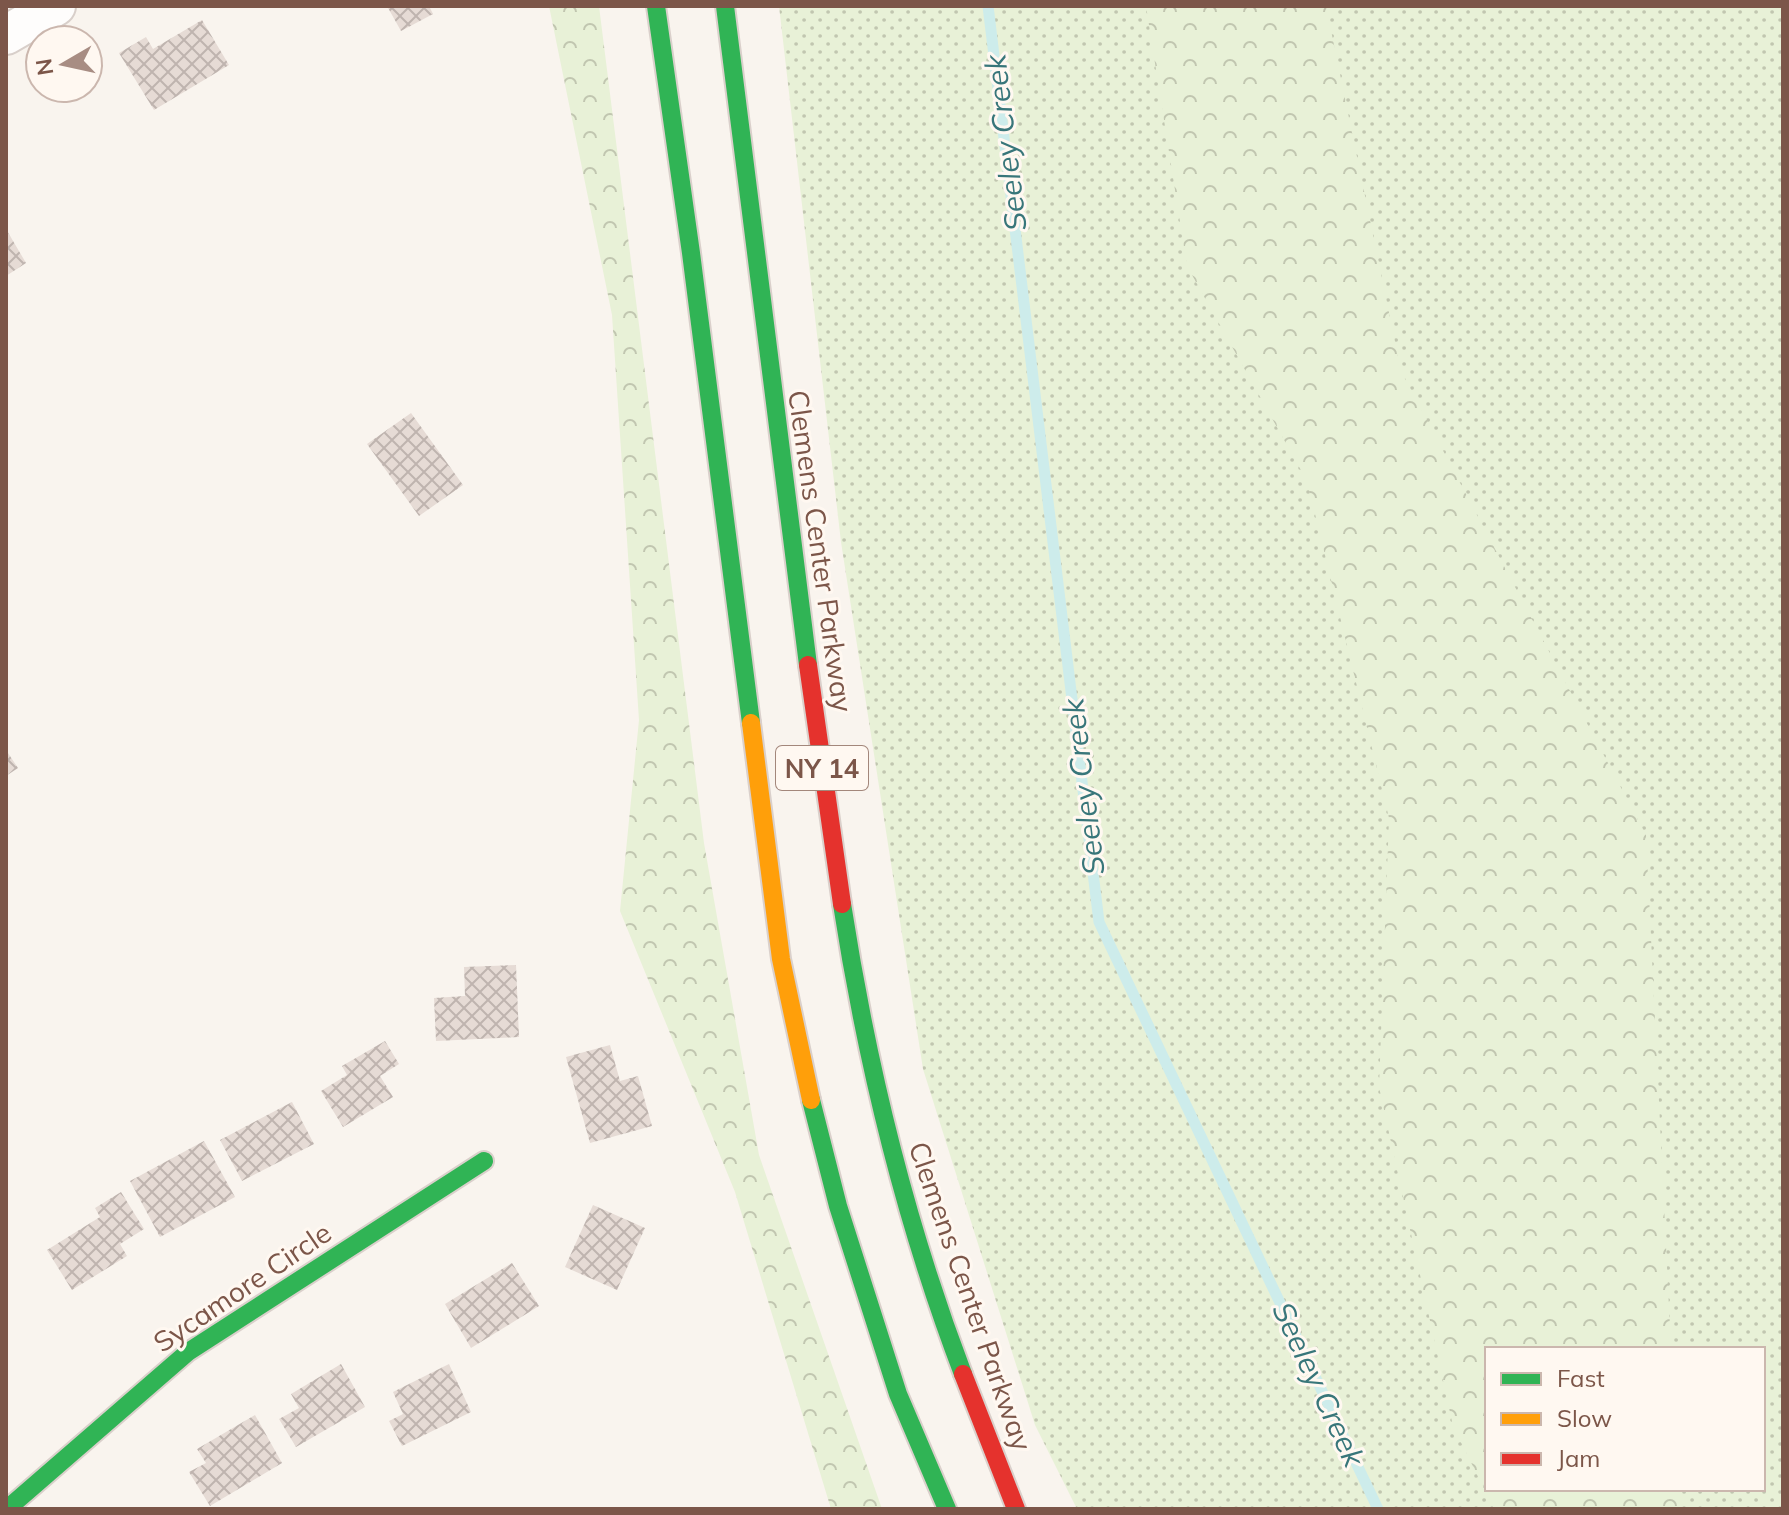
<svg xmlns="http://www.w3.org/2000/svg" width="1789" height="1515" font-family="Mulish,sans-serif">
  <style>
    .grass { fill: url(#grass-dots); fill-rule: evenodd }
    .forest { fill: url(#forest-crowns) }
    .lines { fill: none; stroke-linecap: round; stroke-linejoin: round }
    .stream { stroke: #cdeceb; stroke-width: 11 }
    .building { fill: url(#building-cross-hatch) }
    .street-casing { stroke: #d8cfca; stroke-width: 42 }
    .fast-casing { stroke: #dad0cb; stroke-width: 22 }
    .slow-casing { stroke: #dad0cb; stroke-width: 22 }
    .jam-casing { stroke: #dad0cb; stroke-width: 22 }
    .street { stroke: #fefdfc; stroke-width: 38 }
    .fast { stroke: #30b455; stroke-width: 18 }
    .slow { stroke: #ff9f0a; stroke-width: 18 }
    .jam { stroke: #e5322d; stroke-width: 18 }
    .labels { text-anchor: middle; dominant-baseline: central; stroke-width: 6; stroke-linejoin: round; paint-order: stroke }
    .shield { fill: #fff8f1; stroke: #a3877b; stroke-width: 2 }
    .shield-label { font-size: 26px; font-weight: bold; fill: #7c5649 }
    .street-label { font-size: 28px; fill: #7c5649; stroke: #fff8f1 }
    .water-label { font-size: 30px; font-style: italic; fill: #38767a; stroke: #fff8f1 }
  </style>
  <defs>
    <pattern id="grass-dots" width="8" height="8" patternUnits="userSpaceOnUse" patternTransform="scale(2)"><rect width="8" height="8" fill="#e8f1d7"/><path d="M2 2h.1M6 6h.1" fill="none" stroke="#c1c6b0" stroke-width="1.8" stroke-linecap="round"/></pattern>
    <pattern id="forest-crowns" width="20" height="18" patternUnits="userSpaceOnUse" patternTransform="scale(2)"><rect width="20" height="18" fill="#e8f1d7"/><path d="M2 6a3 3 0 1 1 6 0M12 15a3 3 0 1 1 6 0" fill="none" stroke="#c1c6b0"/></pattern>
    <pattern id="building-cross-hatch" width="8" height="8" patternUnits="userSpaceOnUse" patternTransform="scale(2)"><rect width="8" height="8" fill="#e6dbd5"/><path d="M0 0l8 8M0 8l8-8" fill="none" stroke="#bfb4af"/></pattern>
  </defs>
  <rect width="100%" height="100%" fill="#f9f4ee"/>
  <!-- grass -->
  <path class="grass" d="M779 6H1783V1509H1077L1035 1425 923 1069 841 542ZM1487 1349H1763V1489H1487Z"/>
  <!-- forest -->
  <path class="forest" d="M549 6H599L704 843 759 1155 882 1509H831L735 1192 620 911 639 720 612 315Z
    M1146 6H1326L1401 371 1646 835 1671 1349H1487V1489H1678L1679 1509H1494L1453 1426 1379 1087 1389 818 1307 481 1187 266Z"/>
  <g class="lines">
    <!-- stream -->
    <path class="stream" d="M988 6 1099 922 1378 1509"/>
  </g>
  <!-- building -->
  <path class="building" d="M387 6H429L433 14 401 31Z
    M202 20 229 65 154 110 119 53 146 37 153 49Z
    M6 229 26 263 6 276Z
    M411 413 463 485 419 516 367 444Z
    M6 750 18 768 6 776Z
    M516 965 519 1037 436 1041 434 998 465 996 464 967Z
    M385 1041 399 1064 380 1076 393 1097 343 1127 321 1091 347 1075 342 1066Z
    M610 1045 620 1081 638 1076 652 1126 590 1143 566 1057Z
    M292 1102 314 1144 242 1181 220 1140Z
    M204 1141 235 1197 160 1237 130 1181Z
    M121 1192 144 1229 120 1244 127 1256 72 1290 47 1250 100 1217 95 1208Z
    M593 1205 645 1228 617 1290 565 1267Z
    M512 1263 539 1306 471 1348 445 1304Z
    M341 1364 365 1407 296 1447 279 1419 299 1408 291 1394Z
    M449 1364 471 1412 402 1446 389 1421 403 1414 393 1392Z
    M255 1415 282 1463 210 1506 189 1472 206 1463 197 1449Z"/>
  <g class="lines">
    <!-- street casing -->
    <g class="street-casing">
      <path id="street" d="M6 35 56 6"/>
    </g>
    <!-- fast casing -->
    <g class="fast-casing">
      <path id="fast" d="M656 6 691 253 751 723
        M725 6 808 665
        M842 904C867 1065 905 1222 963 1374
        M811 1100 838 1206 898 1394 947 1509
        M7 1509 188 1352 484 1161"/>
    </g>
    <!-- slow casing -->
    <g class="slow-casing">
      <path id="slow" d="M751 723 781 959 811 1100"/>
    </g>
    <!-- jam casing -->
    <g class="jam-casing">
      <path id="jam" d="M808 665 842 904
        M963 1374 1016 1509"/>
    </g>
    <!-- street -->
    <use href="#street" class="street"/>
    <!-- fast -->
    <use href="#fast" class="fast"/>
    <!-- slow -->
    <use href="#slow" class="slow"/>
    <!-- jam -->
    <use href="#jam" class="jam"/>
  </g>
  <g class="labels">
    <!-- shield labels -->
    <rect class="shield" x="776" y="746" width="92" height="44" rx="6"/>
    <g class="shield-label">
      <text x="822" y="768">NY 14</text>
    </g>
    <!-- street labels -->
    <g class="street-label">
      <text transform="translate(821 551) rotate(82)">Clemens Center Parkway</text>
      <text transform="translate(242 1287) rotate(-34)">Sycamore Circle</text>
      <text transform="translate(971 1296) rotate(71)">Clemens Center Parkway</text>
    </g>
    <!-- water labels -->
    <g class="water-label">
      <text transform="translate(1005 143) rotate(-97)">Seeley Creek</text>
      <text transform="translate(1083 787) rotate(-97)">Seeley Creek</text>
      <text transform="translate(1319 1384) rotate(65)">Seeley Creek</text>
    </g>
  </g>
  <!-- border -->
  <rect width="1789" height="1515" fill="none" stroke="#7c5649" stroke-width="16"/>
  <!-- legend -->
  <rect x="1485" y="1347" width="280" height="144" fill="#fff8f1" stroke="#cbb7ae" stroke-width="2"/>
  <rect x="1501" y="1373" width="40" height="12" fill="#30b455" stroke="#cbb7ae" stroke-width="2"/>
  <text x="1557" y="1387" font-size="24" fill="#7c5649">Fast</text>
  <rect x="1501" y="1413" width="40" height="12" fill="#ff9f0a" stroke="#cbb7ae" stroke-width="2"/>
  <text x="1557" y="1427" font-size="24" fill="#7c5649">Slow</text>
  <rect x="1501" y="1453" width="40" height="12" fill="#e5322d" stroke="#cbb7ae" stroke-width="2"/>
  <text x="1557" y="1467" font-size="24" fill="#7c5649">Jam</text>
  <!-- north arrow -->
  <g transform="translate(64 64) rotate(261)"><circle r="38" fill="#fff8f1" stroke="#cbb7ae" stroke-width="2"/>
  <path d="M0-6L14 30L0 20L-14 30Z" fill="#a88d83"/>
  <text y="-12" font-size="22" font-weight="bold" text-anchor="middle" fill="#7c5649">N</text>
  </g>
</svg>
